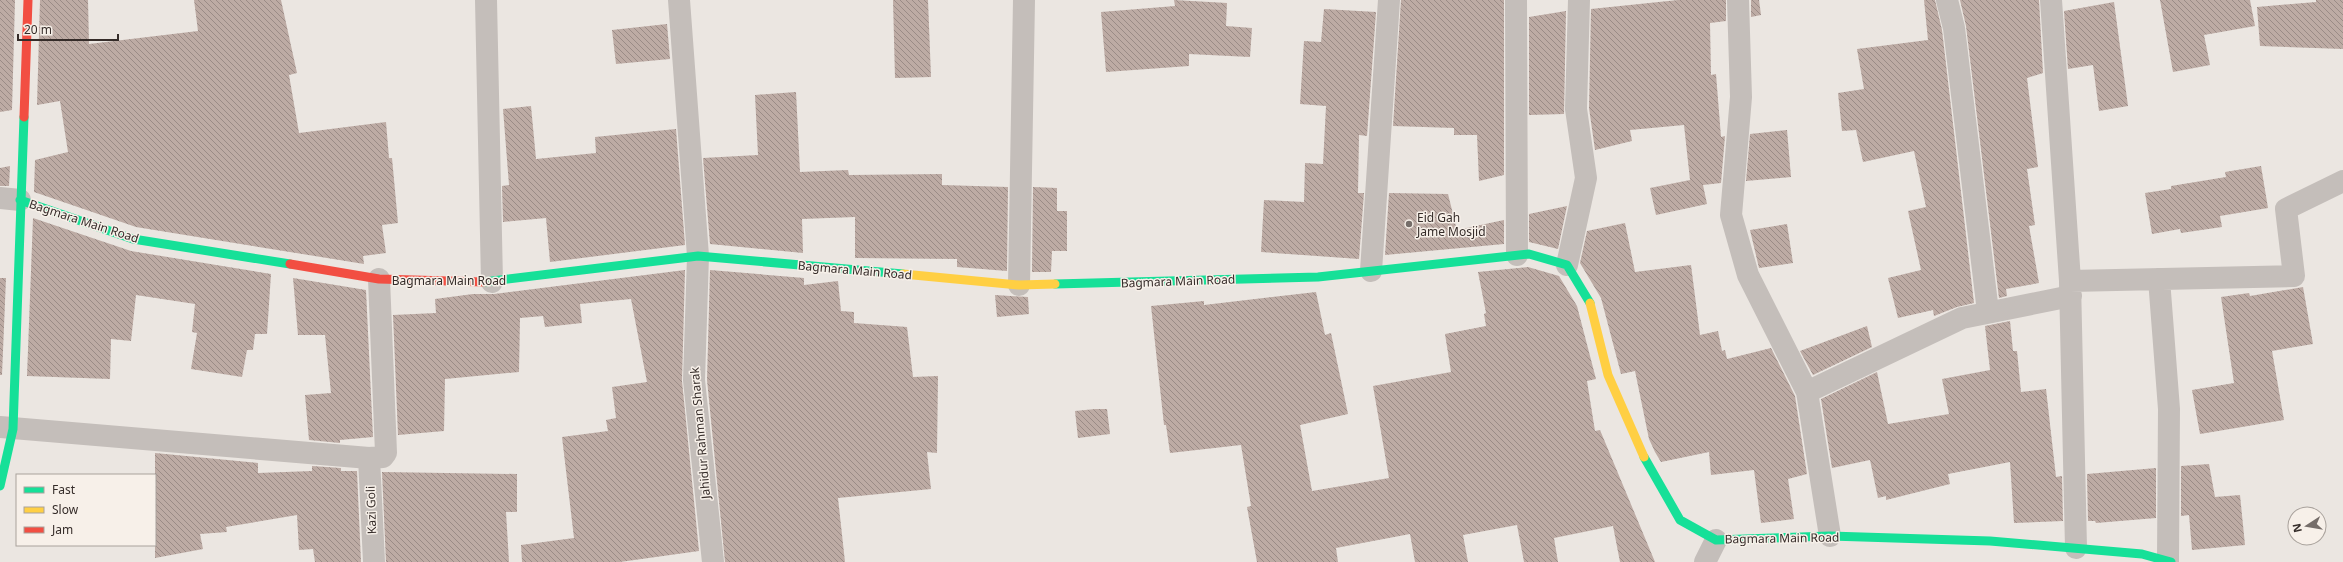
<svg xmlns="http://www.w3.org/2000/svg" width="2343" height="562" font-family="'Noto Sans',sans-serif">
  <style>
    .building { fill: url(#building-back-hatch) }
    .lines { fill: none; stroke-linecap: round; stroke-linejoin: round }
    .street { stroke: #c4beba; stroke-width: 22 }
    .fast { stroke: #16e098; stroke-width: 9 }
    .slow { stroke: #ffcf43; stroke-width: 9 }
    .jam { stroke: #f24e42; stroke-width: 9 }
    .poi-dot { fill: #756d69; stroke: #f7f0e9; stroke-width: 1.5 }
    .labels { text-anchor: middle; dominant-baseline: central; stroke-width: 3; stroke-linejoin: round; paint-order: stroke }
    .poi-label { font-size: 12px; fill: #352c29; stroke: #f7f0e9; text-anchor: start }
    .street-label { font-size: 12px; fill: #352c29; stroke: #f7f0e9 }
  </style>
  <defs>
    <pattern id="building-back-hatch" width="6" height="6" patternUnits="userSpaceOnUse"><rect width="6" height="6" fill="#bdaba4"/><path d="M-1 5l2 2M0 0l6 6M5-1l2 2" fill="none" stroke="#9a8b86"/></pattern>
  </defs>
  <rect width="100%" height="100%" fill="#ebe6e1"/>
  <!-- building -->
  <path class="building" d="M0 0H15L12 110 0 112Z
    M40 0H88L89 44 198 31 194 0H281L297 73 289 75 299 133 386 122 389 158H392L398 223 382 225 386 253 363 256 364 264 136 227 34 192 35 160 68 152 60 101 37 105Z
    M893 0H928L931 77 895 78Z
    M1174 0 1227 3 1226 26 1252 28 1250 57 1189 54V66L1106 72 1101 12 1175 6Z
    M1401 0H1504V175L1479 181 1477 135H1454V128L1393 126Z
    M1678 0H1726V21L1710 23 1711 75 1716 74 1721 137 1725 136 1721 183 1703 185 1707 204 1656 215 1650 188 1690 180 1684 125 1630 130 1632 141 1595 150 1589 108 1591 9Z
    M1751 0H1759L1761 15 1751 17Z
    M1924 0H1935L1942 30 1974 303 1957 307 1934 316 1933 310 1898 318 1888 278 1921 270 1908 211 1926 207 1914 151 1863 162 1856 130 1842 131 1838 93 1864 89 1857 49 1928 40Z
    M1960 0H2039L2043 73 2027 78 2038 167 2027 169 2035 225 2029 226 2039 283 2006 289 2007 296 1999 298 1966 26Z
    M2160 0H2250L2255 26 2204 35 2210 65 2173 72Z
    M2316 0H2343V49L2260 46 2257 7 2316 2Z
    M2114 2 2128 106 2099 111 2093 65 2068 69 2064 11Z
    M1324 9 1376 12 1367 136 1359 135 1358 193H1364L1359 259 1261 252 1264 200 1304 202 1305 163 1323 164 1326 106 1300 104 1304 41 1321 42Z
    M1566 11 1564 114 1529 115V17Z
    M667 24 670 59 616 64 612 30Z
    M796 92 800 172 848 170 849 175 942 174V185L1008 187 1007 271 957 267V259L855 258V217L802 219 803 253 710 244 703 158 758 155 755 95Z
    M531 106 536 159 596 153 595 137 676 129 685 245 550 262 546 218 503 222 502 186 509 185 503 109Z
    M1787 130 1791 177 1746 181 1750 134Z
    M10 166 9 186H0V168Z
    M2261 166 2268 208 2220 216 2222 227 2181 233 2180 229 2152 234 2145 193 2171 189V186L2226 177 2225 172Z
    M1033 187 1057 188V211H1067V251H1052L1051 272H1032Z
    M1389 193 1448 194 1457 230 1504 220V244L1385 255Z
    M1567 206 1558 249 1529 242V214Z
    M33 218 131 251 271 274 267 334H255L253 350H247L242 377 191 369 197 333 192 332 195 304 136 295 131 341 111 339 110 379 27 376Z
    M1625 223 1635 272 1691 265 1700 335 1718 331 1722 351 1725 350 1727 359 1771 348 1795 396 1807 474 1788 479 1794 519 1761 523 1754 470 1711 475 1709 452 1661 462 1655 452 1649 439 1635 371 1621 374 1601 298 1580 263 1587 231Z
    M1787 224 1793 263 1759 268 1750 230Z
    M1528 267 1559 276 1577 306 1596 379 1587 381 1595 431 1600 430 1655 562H1620L1613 526 1554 538 1558 562H1524L1517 525 1463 535 1468 562H1415L1410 534 1336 548 1338 562H1257L1247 507 1251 506 1241 445 1170 453 1166 425H1164L1151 306 1204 301V305L1316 292 1325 335 1331 333 1348 414 1300 425 1312 491 1389 478 1373 386 1451 372 1445 334 1486 326 1484 314 1486 313 1478 272Z
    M685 270 682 381 699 551 620 562H522L521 545 574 538 562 437 608 431 606 420 616 418 612 387 647 382 631 299 580 304 582 323 545 327 543 316 520 318 519 372 445 379 444 431 398 435 393 315 436 313 435 299 473 294H494Z
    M710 270 804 278V285L838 281 841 311 854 312V323L907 327 913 377 938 376 937 453 927 452 931 489 838 498 845 562H725L707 380Z
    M0 278H6L2 375H0Z
    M293 278 366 290 373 437 340 440V443L309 440 305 395 331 393 325 335H298Z
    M2303 287 2313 344 2272 351 2284 420 2200 434 2192 390 2234 383 2221 297 2249 293 2250 296Z
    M995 295 1028 297 1029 314 997 317Z
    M2010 321 2013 351H2017L2021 392 2046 389 2056 477 2062 476 2063 521 2014 523 2010 462 1948 474 1950 484 1886 500V496L1878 498 1870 460 1832 468 1821 399 1877 372 1888 424 1949 414 1942 379 1990 370 1985 326Z
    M1867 326 1872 347 1813 375 1800 351Z
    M1095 409H1107L1110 434 1078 438 1075 411Z
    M155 453 258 463V473L312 471V466L341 468V471H357L361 562H315L313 549 299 550 297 515 226 527 227 532 200 534 203 549 155 558Z
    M2209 464 2215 497 2240 495 2245 545 2192 550 2189 515 2181 516V466Z
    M2156 468V518L2096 523 2095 521H2088L2087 474Z
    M382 472 517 474V512H506L509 562H386Z"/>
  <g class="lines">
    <!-- street -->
    <path class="street" d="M486 0 492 282
      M679 0 698 256 694 380 713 562
      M1516 0 1517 255
      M1738 0 1741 97 1731 215 1748 275 1807 392
      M1947 0 1954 28 1988 312
      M2051 0 2070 281 2294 276 2286 209 2343 181
      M0 198 20 200
      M1567 265 1586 178 1576 109 1579 0
      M1371 271 1389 0
      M2159 279 2169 409 2168 561
      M2070 282 2076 548
      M1019 285 1024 0
      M0 427 369 458 383 457 386 453 379 279
      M369 458 374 562
      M1830 536 1807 392 1962 318 2071 296
      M1705 562 1716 540"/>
    <!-- fast -->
    <path class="fast" d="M20 200 133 239 290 264
      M484 282 698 256 903 274
      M1055 284 1318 277 1529 254 1567 265 1590 303
      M1644 457 1680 520 1716 540 1830 536 1990 541 2142 554 2171 562
      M0 486 13 429 24 117"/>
    <!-- slow -->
    <path class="slow" d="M903 274 1019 285 1055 284
      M1590 303 1608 375 1644 457"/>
    <!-- jam -->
    <path class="jam" d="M24 117 28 0
      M290 264 379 279 484 282"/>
  </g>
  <!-- markers -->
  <circle class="poi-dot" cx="1409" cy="224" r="4"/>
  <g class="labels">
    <!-- poi labels -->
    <g class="poi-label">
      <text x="1417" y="217">Eid Gah<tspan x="1417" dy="14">Jame Mosjid</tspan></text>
    </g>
    <!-- street labels -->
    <g class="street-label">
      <text transform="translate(84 221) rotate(18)">Bagmara Main Road</text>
      <text transform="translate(855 270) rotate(5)">Bagmara Main Road</text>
      <text x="449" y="280">Bagmara Main Road</text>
      <text transform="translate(1178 281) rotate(-2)">Bagmara Main Road</text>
      <text transform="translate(700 433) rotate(-95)">Jahidur Rahman Sharak</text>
      <text transform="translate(371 510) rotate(-92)">Kazi Goli</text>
      <text transform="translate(1782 538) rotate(-1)">Bagmara Main Road</text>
    </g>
  </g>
  <!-- legend -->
  <rect x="16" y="474" width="140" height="72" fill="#f7f0e9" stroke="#a9a29c"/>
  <rect x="24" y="487" width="20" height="6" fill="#16e098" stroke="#a9a29c"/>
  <text x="52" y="494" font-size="12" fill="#352c29">Fast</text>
  <rect x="24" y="507" width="20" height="6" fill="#ffcf43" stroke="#a9a29c"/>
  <text x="52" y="514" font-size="12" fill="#352c29">Slow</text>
  <rect x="24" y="527" width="20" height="6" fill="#f24e42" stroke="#a9a29c"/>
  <text x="52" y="534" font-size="12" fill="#352c29">Jam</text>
  <!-- north arrow -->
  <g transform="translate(2307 526) rotate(258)"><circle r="19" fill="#f7f0e9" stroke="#a9a29c"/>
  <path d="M0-3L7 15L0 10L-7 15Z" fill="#756d69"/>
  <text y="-6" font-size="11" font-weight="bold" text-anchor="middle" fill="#352c29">N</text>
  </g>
  <!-- scale -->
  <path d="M18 34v6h100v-6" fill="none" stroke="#352c29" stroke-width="2"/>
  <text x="24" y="34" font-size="12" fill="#352c29" stroke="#f7f0e9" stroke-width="3" paint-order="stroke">20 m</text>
</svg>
